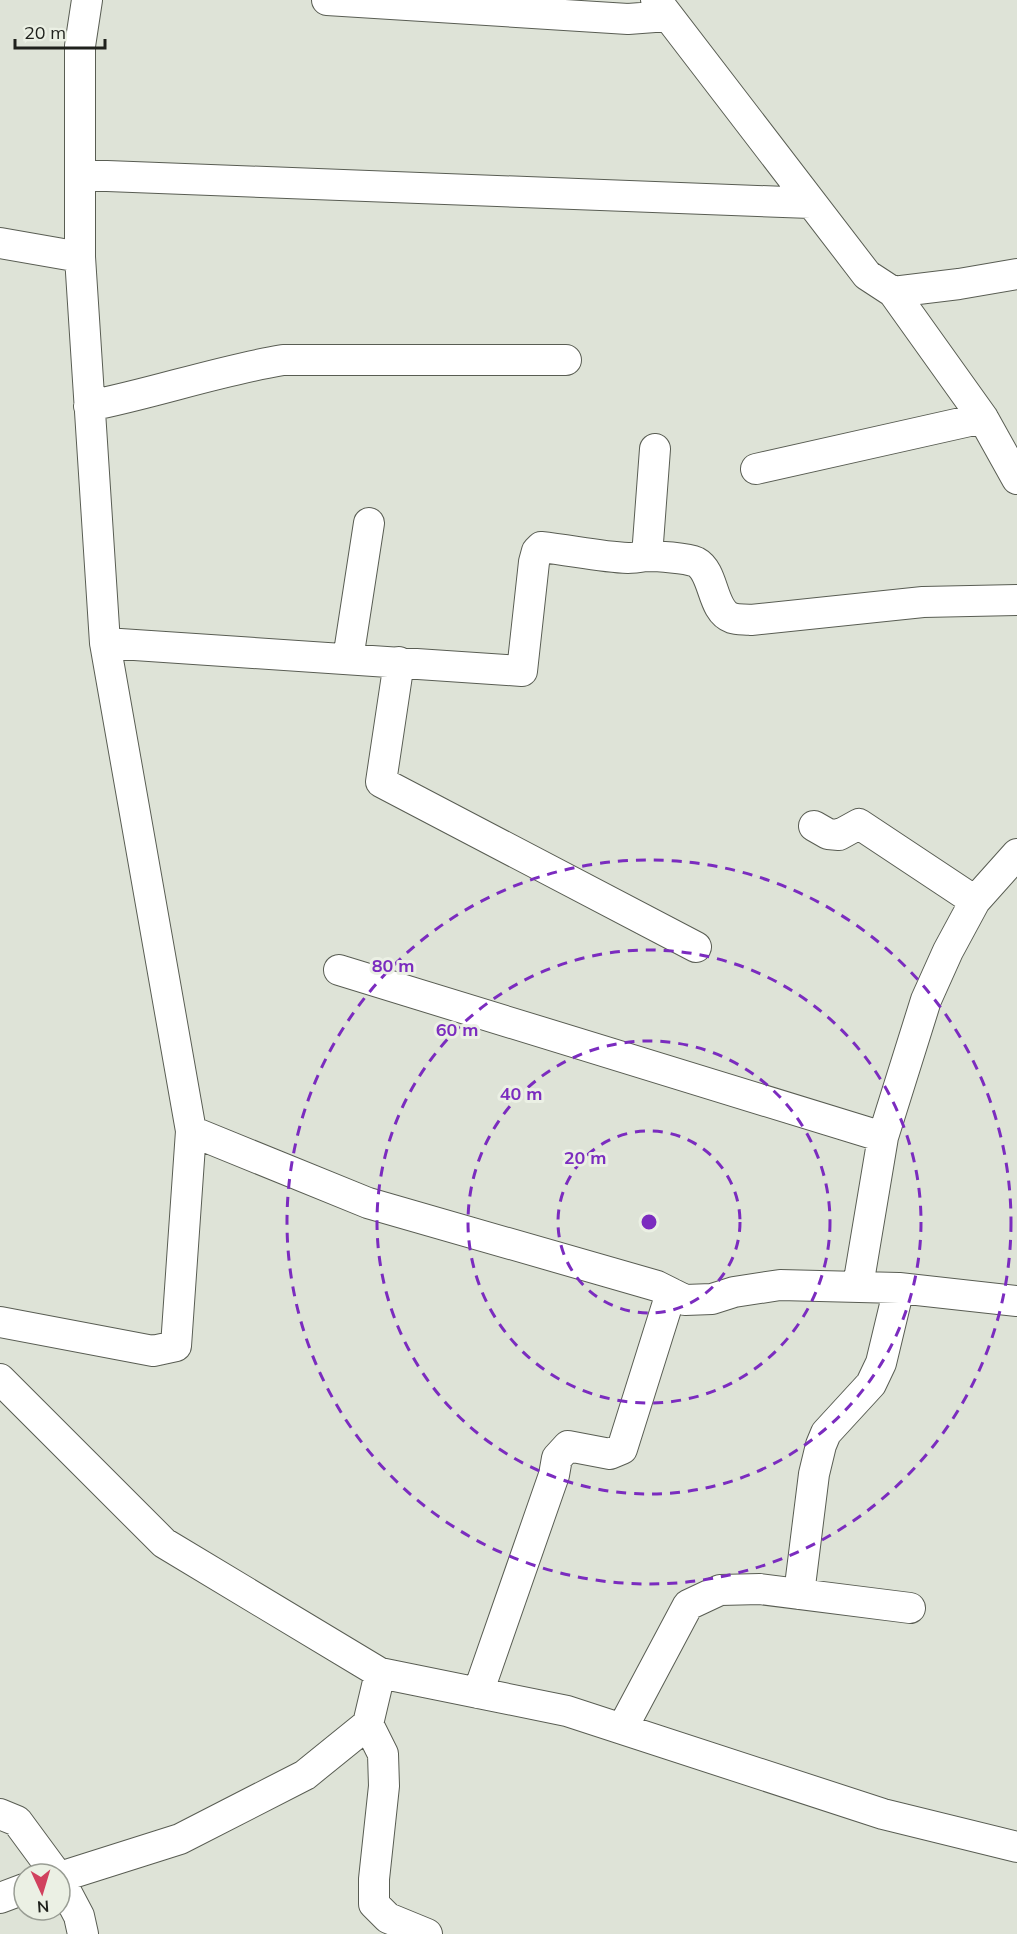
<svg xmlns="http://www.w3.org/2000/svg" width="1017" height="1934" font-family="Mulish,sans-serif">
  <style>
    .lines { fill: none; stroke-linecap: round; stroke-linejoin: round }
    .minor-casing { stroke: #595d53; stroke-width: 32 }
    .minor { stroke: #fff; stroke-width: 30 }
    .ring { fill: none; stroke: #7b2cbf; stroke-width: 3; stroke-dasharray: 10 8 }
    .centre { fill: #7b2cbf; stroke: #ebf0e4; stroke-width: 3 }
    .ring-label { font-size: 18px; text-anchor: middle; font-weight: bold; fill: #7b2cbf; stroke: #ebf0e4; stroke-width: 6; stroke-linejoin: round; paint-order: stroke }
  </style>
  <rect width="100%" height="100%" fill="#dee3d7"/>
  <g class="lines">
    <!-- minor casing -->
    <g class="minor-casing">
      <path id="minor" d="M327 0 628 19 668 16
        M656 0 867 275 893 292 983 418 1017 479
        M81 175 811 203
        M0 243 80 257
        M893 292 959 284 1017 274
        M89 406C155 393 217 371 283 360H566
        M756 469 983 418
        M647 556 655 449
        M105 643 522 671 534 562 537 551 541 547C570 550 600 557 628 558 634 558 640 557 646 556 657 556 687 558 696 562 715 572 711 611 732 618 738 620 745 619 751 620L923 602 1017 600
        M348 659 369 523
        M399 662 381 782 696 947
        M814 826 828 834 839 835 859 824 975 901
        M339 970 883 1137
        M191 1131 368 1203 657 1286 685 1300 712 1299 734 1292 780 1285 899 1288 1017 1301
        M858 1286 883 1137 926 1000 948 951 975 901 1017 854
        M0 1322 153 1351 176 1346 191 1131 105 643 80 257V46L87 0
        M0 1379 164 1543 380 1673 567 1711 883 1814 1017 1847
        M799 1594 814 1474 821 1445 826 1433 871 1384 881 1363 899 1288
        M478 1693 554 1475 557 1458 568 1446 610 1454 622 1449 671 1293
        M368 1724 383 1754 384 1786 374 1879V1904L388 1918 427 1934
        M622 1729 688 1605 720 1590 760 1589 910 1608
        M0 1814 17 1821 56 1874
        M60 1877 180 1839 305 1775 368 1724 380 1673
        M60 1880 79 1916 83 1934
        M0 1898 24 1889"/>
    </g>
    <!-- minor -->
    <use href="#minor" class="minor"/>
  </g>
  <!-- distance rings -->
  <g class="ring">
    <circle cx="649" cy="1222" r="91"/>
    <circle cx="649" cy="1222" r="181"/>
    <circle cx="649" cy="1222" r="272"/>
    <circle cx="649" cy="1222" r="362"/>
  </g>
  <circle cx="649" cy="1222" r="9" class="centre"/>
  <g class="ring-label">
    <text x="393" y="972">80 m</text>
    <text x="457" y="1036">60 m</text>
    <text x="521" y="1100">40 m</text>
    <text x="585" y="1164">20 m</text>
  </g>
  <!-- north arrow -->
  <g transform="translate(42 1892) rotate(176)"><circle r="28" fill="#ebf0e4" stroke="#999d94" stroke-width="1.5"/>
  <path d="M0-4.5L10 22L0 15L-10 22Z" fill="#d1415e"/>
  <text y="-9" font-size="16" font-weight="bold" text-anchor="middle" fill="#1f211c">N</text>
  </g>
  <!-- scale -->
  <path d="M15 39v9h90v-9" fill="none" stroke="#1f211c" stroke-width="3"/>
  <text x="24" y="39" font-size="18" fill="#1f211c" stroke="#ebf0e4" stroke-width="4.5" paint-order="stroke">20 m</text>
</svg>
